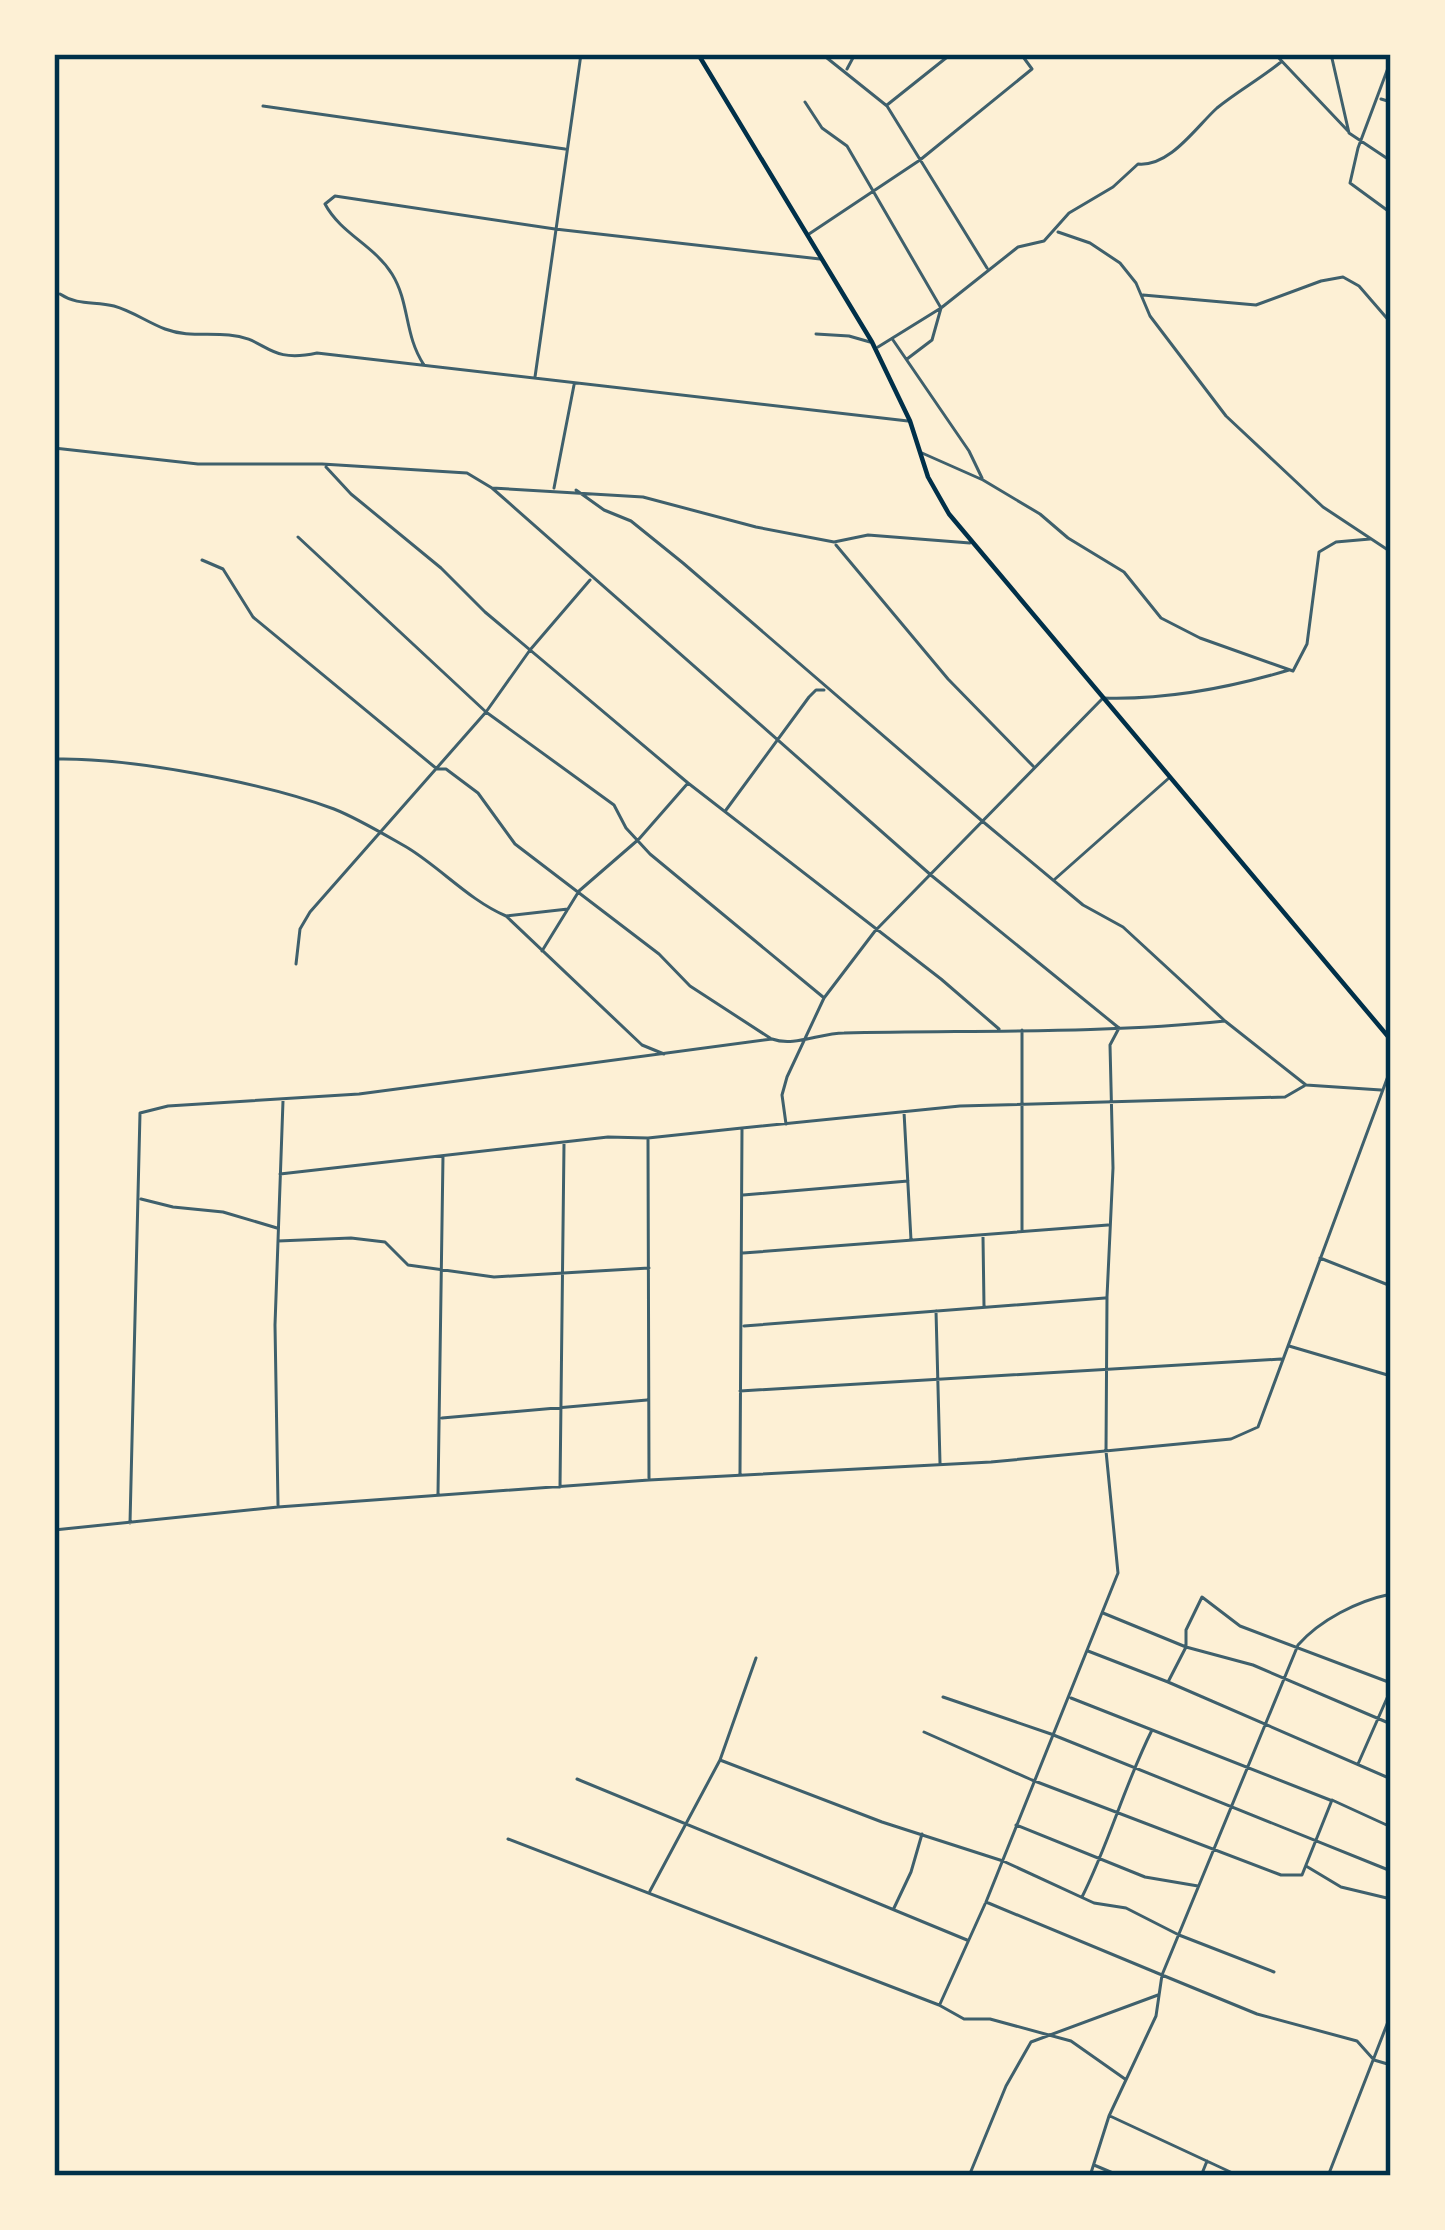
<svg xmlns="http://www.w3.org/2000/svg" width="1445" height="2230" font-family="Helvetica,sans-serif">
  <style>
    .lines { fill: none; stroke-linecap: round; stroke-linejoin: round }
    .minor { stroke: #3f606c; stroke-width: 3 }
    .primary { stroke: #003049; stroke-width: 4.5 }
    .neatline { fill: none; stroke: #003049; stroke-width: 4.5 }
  </style>
  <rect width="100%" height="100%" fill="#fdf0d5"/>
  <g class="lines">
    <!-- minor -->
    <path class="minor" d="M822 54 887 106 987 268
      M1275 54 1348 131
      M1331 54 1349 133 1391 161
      M1391 60 1358 148 1350 183 1391 213
      M847 69 855 54
      M1381 99 1391 102
      M805 102 822 128 847 146 941 308 932 340 907 359
      M887 105 951 54
      M263 106 565 149
      M1058 232 1090 243 1120 263 1136 283 1150 316 1226 416 1323 507 1391 552
      M809 234 920 160 1032 69 1021 54
      M60 294C78 306 95 301 114 306 132 311 147 322 165 329 186 337 207 333 229 335 268 338 266 364 317 353L908 421
      M1143 295 1256 305 1321 281 1343 277 1359 286 1391 323
      M816 334 849 336 870 342
      M893 340 969 451 982 478
      M878 347 941 308 1018 247 1044 241 1069 213 1113 187 1138 164C1170 167 1196 127 1217 108 1238 91 1260 79 1281 62
      M424 365C404 335 410 303 392 274 374 245 341 234 325 204L335 196 555 229 820 259
      M535 377 581 54
      M54 448 198 464H322L467 473 492 488 643 497 756 527 834 542 868 535 970 543
      M922 453 983 480 1040 514 1068 538 1124 572 1161 618 1200 638 1293 671 1307 644 1319 552 1336 542 1370 539
      M326 467 351 494 441 568 485 612 688 783 941 979 999 1029
      M492 488 932 876 1119 1028 1110 1045 1113 1168 1107 1297 1106 1451 1118 1573 986 1902 1162 1975 1156 2016 1109 2116 1090 2176
      M554 488 574 385
      M576 490 604 510 631 521 683 563 981 820 1083 905 1123 927 1225 1021 1306 1085 1381 1090
      M298 537 486 712 614 805 626 828 650 854 823 997
      M836 545 948 679 1033 766
      M202 560 223 569 253 617 437 769H446L478 793 515 844 659 954 690 986 770 1038
      M54 759C128 757 265 783 334 809 359 819 385 835 408 848 442 869 469 900 506 916L642 1045 664 1054
      M726 810 809 697 816 690H824
      M1055 879 1169 778
      M506 916 568 909
      M542 951 579 891 639 839 688 783
      M296 964 300 929 310 912 486 712 530 650 590 580
      M904 1112 911 1240
      M786 1124 782 1095 787 1077 824 998 875 931 1103 698C1166 700 1229 688 1289 670
      M742 1128 960 1106 1285 1097 1304 1086
      M648 1140 649 1478
      M280 1174 608 1137 648 1138 742 1128 740 1474
      M743 1195 908 1181
      M141 1199 173 1207 223 1212 277 1228
      M1022 1230V1030
      M983 1237 984 1306
      M278 1241 351 1238 385 1242 408 1265 494 1277 649 1268
      M743 1253 1108 1225
      M1320 1258 1391 1286
      M936 1311 940 1463
      M744 1326 1105 1298
      M1289 1346 1391 1376
      M740 1391 1281 1359
      M442 1418 647 1400
      M560 1487 564 1144
      M438 1494 443 1156
      M278 1505 275 1325 283 1101
      M130 1523 140 1113 168 1106 359 1094 772 1039C794 1047 820 1033 844 1033 971 1030 1099 1034 1225 1021
      M54 1530 278 1507 649 1480 991 1462 1231 1439 1258 1427 1391 1068
      M1391 1594C1357 1601 1320 1620 1298 1645L1162 1975 1257 2014 1357 2041 1374 2060 1391 2065
      M1103 1613 1186 1647V1630L1202 1597 1240 1626 1391 1683
      M1088 1651 1168 1682 1186 1647 1253 1665 1391 1724
      M1168 1682 1391 1779
      M943 1697 1051 1734 1391 1871
      M1071 1698 1330 1800
      M924 1732 1032 1780 1281 1875H1302L1332 1800 1391 1827
      M720 1760 882 1822 1003 1861 1094 1903 1126 1908 1179 1935 1274 1972
      M1358 1764 1391 1689
      M577 1779 967 1940
      M1016 1825 1145 1877 1198 1886
      M508 1839 939 2005 964 2019H990L1071 2041 1125 2079
      M1306 1866 1341 1887 1391 1899
      M650 1891 720 1760 756 1658
      M1082 1897C1110 1841 1124 1786 1152 1730
      M894 1908 911 1872 922 1834
      M940 2004 985 1904
      M1110 2116 1239 2176
      M1094 2165 1120 2176
      M969 2176 1006 2086 1031 2042 1158 1995
      M1201 2176 1207 2161
      M1328 2176 1391 2014"/>
    <!-- primary -->
    <path class="primary" d="M698 54 872 342 910 421 928 477 949 514 1391 1040"/>
  </g>
  <!-- border -->
  <rect width="1445" height="2230" fill="none" stroke="#fdf0d5" stroke-width="114"/>
  <rect x="57" y="57" width="1331" height="2116" class="neatline"/>
</svg>
